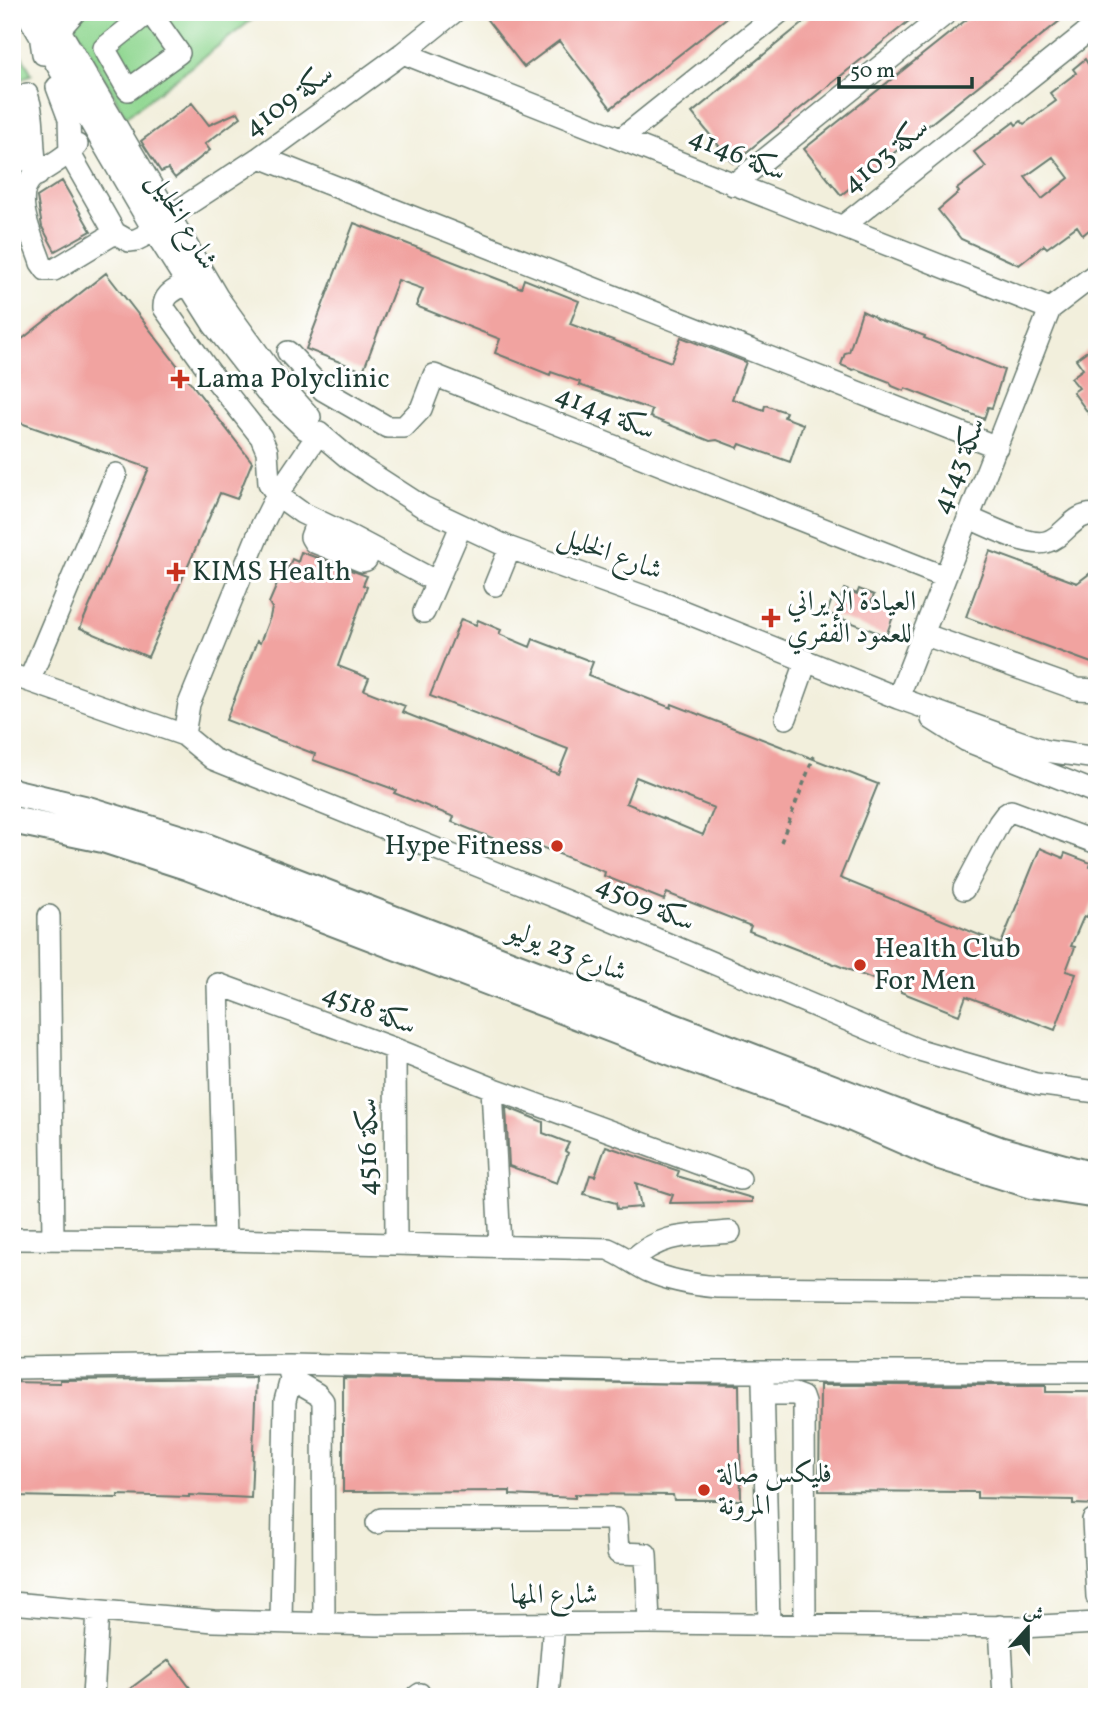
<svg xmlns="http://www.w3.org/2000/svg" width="1109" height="1709" font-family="Vollkorn,Amiri,serif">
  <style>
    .green { fill: #90d791; stroke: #588a62; stroke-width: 2 }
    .building { fill: #f1a3a0; fill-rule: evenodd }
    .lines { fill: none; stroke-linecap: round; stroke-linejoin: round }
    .minor-casing { stroke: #697b6f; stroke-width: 24 }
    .major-casing { stroke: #697b6f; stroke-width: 30 }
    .path { stroke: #697b6f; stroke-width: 3.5; stroke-dasharray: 5 5; stroke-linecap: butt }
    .minor { stroke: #fff; stroke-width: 21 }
    .major { stroke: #fff; stroke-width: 26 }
    .poi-dot { fill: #c8321e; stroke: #fff; stroke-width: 2.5 }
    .labels { text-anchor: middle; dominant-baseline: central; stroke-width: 6; stroke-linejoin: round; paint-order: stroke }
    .street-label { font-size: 28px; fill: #1f3d34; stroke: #fff }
    .poi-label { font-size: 28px; fill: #1f3d34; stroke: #fff; text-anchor: start }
  </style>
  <rect width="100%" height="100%" fill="#fff"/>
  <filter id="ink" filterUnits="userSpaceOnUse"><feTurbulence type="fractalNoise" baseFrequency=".0143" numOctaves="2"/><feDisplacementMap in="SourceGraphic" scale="14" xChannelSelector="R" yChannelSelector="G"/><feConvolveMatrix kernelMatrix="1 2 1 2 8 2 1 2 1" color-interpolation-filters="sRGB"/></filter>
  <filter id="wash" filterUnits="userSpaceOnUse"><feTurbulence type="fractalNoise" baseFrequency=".00686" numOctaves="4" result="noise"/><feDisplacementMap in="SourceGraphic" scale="28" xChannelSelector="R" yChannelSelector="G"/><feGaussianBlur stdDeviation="1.57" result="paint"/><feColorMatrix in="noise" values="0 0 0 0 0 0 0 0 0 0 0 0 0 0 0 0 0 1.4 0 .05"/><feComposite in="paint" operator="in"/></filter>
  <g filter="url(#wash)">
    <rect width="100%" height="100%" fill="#f2efdc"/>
    <!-- green -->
    <path class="green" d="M67 12H262L126 117Z
      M12 38 32 74 12 84Z"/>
    <g id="blocks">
      <!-- building -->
      <path class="building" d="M481 12H734L611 108 559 41 524 67Z
        M816 12H920L733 163 692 113Z
        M976 12H1071L841 195 804 149Z
        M1097 56V223L1083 235 1077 226 1047 248 1044 245 1019 265 961 239 938 210 959 192 957 189 986 167 974 152 1014 122 1016 125 1021 121 1024 124 1056 101 1050 93 1076 73 1073 69 1085 59 1088 64ZM1053 157 1069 178 1042 199 1025 177Z
        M192 103 209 125 238 112 241 117 205 144 210 150 175 178 168 169 161 172 141 141Z
        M62 181 91 231 55 251 42 227 37 197Z
        M354 223 521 288 524 279 579 301 570 324 671 362 681 337 746 362 732 399 764 410 765 405 786 412 784 417 803 424 790 462 740 444 738 448 717 440 710 441 650 417 652 410 579 385 580 382 551 372 550 375 495 353 500 339 416 306 423 289 398 280 363 371 306 349Z
        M106 273 252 462 237 499 220 493 148 657 80 628 149 468 12 420V347Z
        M862 311 873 316 876 319 914 332 925 336 924 338 1004 370 992 408 988 407 984 419 905 388 904 391 892 386 890 382 856 369 853 370 841 365 845 353 849 352Z
        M1097 344V425L1073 392 1079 388 1071 378 1083 369 1076 359Z
        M990 551 1077 583 1097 568V665L966 617Z
        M301 552 367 576 363 585 367 587 338 666 369 678 364 690 405 706 402 712 558 774 568 749 430 696 461 619 476 625 478 620 501 630 499 634 530 647 533 639 593 662 588 675 671 708 672 704 878 784 840 878 1001 944 1040 848 1063 858 1065 853 1091 863 1090 867 1097 870 1095 898 1087 917 1084 916 1071 946 1075 947 1066 971 1076 974 1055 1030 966 996 959 1015 901 992V990L749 931 751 926 667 893 664 900 604 876 605 872 526 841 522 850 452 822 454 817 394 793 396 790 313 760 315 754 226 720 257 641 260 643 270 617 272 608 269 603 278 582 282 581 292 559 298 562ZM636 777 714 808 703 835 626 803Z
        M844 589 857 594 859 589 874 595 871 602 895 611 886 636 827 613 832 599 839 602Z
        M506 1107 543 1122V1133L569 1143 565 1151 568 1153 557 1183 509 1166Z
        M606 1146 679 1171 677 1176 752 1198V1202L670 1203 673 1195 636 1183 641 1207 617 1209 616 1203 584 1194 590 1175 595 1176Z
        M256 1378 251 1498 189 1495V1497L118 1495V1498L12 1496V1382L60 1383V1380Z
        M343 1378 739 1385 741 1500H674L673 1495 575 1494V1498L510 1495V1491L343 1492Z
        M820 1385H1046V1392H1097V1505L1073 1504V1500L977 1498V1492L819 1491Z
        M169 1660 197 1697H119L147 1676Z"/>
    </g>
  </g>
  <g filter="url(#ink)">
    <use href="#blocks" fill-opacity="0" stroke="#697b6f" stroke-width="2"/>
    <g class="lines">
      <!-- minor casing -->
      <g class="minor-casing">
        <path id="minor" d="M26 12 154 231 213 324 266 392 305 429 319 433 352 461 423 507 510 548 660 602 898 698 1046 751 1097 758
          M49 12 218 298 278 381 310 417
          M149 12 104 48 128 90 179 53 150 12
          M403 53 1050 309
          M43 54 41 41 59 30 75 12
          M57 87 69 119 70 154 115 233 129 241 136 240 154 231 170 216 260 157 403 53 454 12
          M27 94C37 123 30 147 38 175
          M621 139 780 12
          M77 145C63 160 47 166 32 178 11 196 34 241 41 263L46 270H54L115 233
          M260 157 997 447
          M12 159 35 161
          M733 185 948 12
          M842 227 1097 24
          M187 283C176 290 163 294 164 308L209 371 261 437 267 451 269 483 277 495 302 513 354 538 437 582
          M288 352 323 390 387 427H404L421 409 434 375 945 577
          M969 518C987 525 1027 547 1046 542 1066 537 1073 511 1097 515
          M317 521 311 537 314 542 362 561 366 560 372 549
          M495 585 510 548
          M424 612 461 526
          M923 634 1077 689 1097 690
          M12 675 184 735 213 759 578 906 916 1049 1036 1084 1097 1092
          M29 681 116 474
          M898 698 1050 309 1097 273
          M786 718 806 662
          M932 719 965 740 1097 793
          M184 735 189 704 262 525 277 495 319 433
          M964 889 999 823 1005 815 1011 811 1097 843
          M49 916 53 1239
          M395 1049 396 1244
          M492 1088 500 1246
          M12 1239 225 1240 608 1249C622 1255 634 1264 648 1271 670 1281 694 1285 718 1287L1097 1290
          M225 1240 218 984 395 1049 492 1088 740 1179
          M632 1260C663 1232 690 1236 730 1232
          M12 1368 288 1364 675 1372H1097
          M291 1379 317 1394 323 1401 324 1623
          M763 1381 769 1623
          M764 1394H794L802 1397 804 1403 805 1625
          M1097 1520H1093L1097 1597
          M377 1523 381 1519H616L618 1553 646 1554 649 1623
          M12 1603 214 1621 377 1625 649 1623 1021 1627 1097 1623
          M281 1622 285 1401 291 1379 288 1366
          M1000 1626 1004 1697
          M93 1697 98 1611
          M416 1697 420 1694
          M548 1697 554 1624"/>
      </g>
      <!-- major casing -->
      <g class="major-casing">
        <path id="major" d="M12 792 88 810 201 845 915 1120 999 1150 1097 1177
          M12 820 103 839 189 867 680 1055 841 1113 937 1155 1032 1185 1097 1195"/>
      </g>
      <!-- path -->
      <path class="path" d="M781 842 814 756"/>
      <!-- minor -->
      <use href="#minor" class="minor"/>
      <!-- major -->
      <use href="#major" class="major"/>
    </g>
  </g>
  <!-- markers -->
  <g class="poi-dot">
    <path d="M176.5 368.5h7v7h7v7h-7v7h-7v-7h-7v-7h7z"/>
    <path d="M172.5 561.5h7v7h7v7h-7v7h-7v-7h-7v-7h7z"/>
    <path d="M767.5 607.5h7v7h7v7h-7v7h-7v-7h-7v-7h7z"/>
    <circle cx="557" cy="846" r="7"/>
    <circle cx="860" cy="965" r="7"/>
    <circle cx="704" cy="1490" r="7"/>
  </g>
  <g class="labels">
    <!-- street labels -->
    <g class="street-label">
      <text transform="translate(289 101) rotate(-36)">سكة 4109</text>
      <text transform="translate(737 155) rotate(22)">سكة 4146</text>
      <text transform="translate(886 156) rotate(-39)">سكة 4103</text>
      <text transform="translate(182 221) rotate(59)">شارع الخليل</text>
      <text transform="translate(605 413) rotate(22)">سكة 4144</text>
      <text transform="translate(959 466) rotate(-68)">سكة 4143</text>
      <text transform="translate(610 554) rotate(20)">شارع الخليل</text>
      <text transform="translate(645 904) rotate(23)">سكة 4509</text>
      <text transform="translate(567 952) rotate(21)">شارع 23 يوليو</text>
      <text transform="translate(369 1010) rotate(21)">سكة 4518</text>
      <text transform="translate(368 1147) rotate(-90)">سكة 4516</text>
      <text x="554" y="1595">شارع المها</text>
    </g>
    <!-- poi labels -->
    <g class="poi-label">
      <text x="196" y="379">Lama Polyclinic</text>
      <text x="192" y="572">KIMS Health</text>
      <text x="787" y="602">العيادة الإيراني<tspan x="787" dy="32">للعمود الفقري</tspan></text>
      <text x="543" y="846" text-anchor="end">Hype Fitness</text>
      <text x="874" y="949">Health Club<tspan x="874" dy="32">For Men</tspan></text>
      <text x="718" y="1474">فليكس صالة<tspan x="718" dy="32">المرونة</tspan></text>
    </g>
  </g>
  <!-- margin -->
  <rect width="1109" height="1709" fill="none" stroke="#fff" stroke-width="42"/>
  <!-- north arrow -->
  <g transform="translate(1028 1628) rotate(21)" stroke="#ffffff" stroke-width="5" paint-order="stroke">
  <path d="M0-5L12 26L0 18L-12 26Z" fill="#1f3d34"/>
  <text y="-10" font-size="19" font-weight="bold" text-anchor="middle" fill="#1f3d34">ش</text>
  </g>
  <!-- scale -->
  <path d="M839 77v10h133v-10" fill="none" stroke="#1f3d34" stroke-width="3.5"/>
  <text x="850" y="77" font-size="21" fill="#1f3d34" stroke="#ffffff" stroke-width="5" paint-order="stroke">50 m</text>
</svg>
